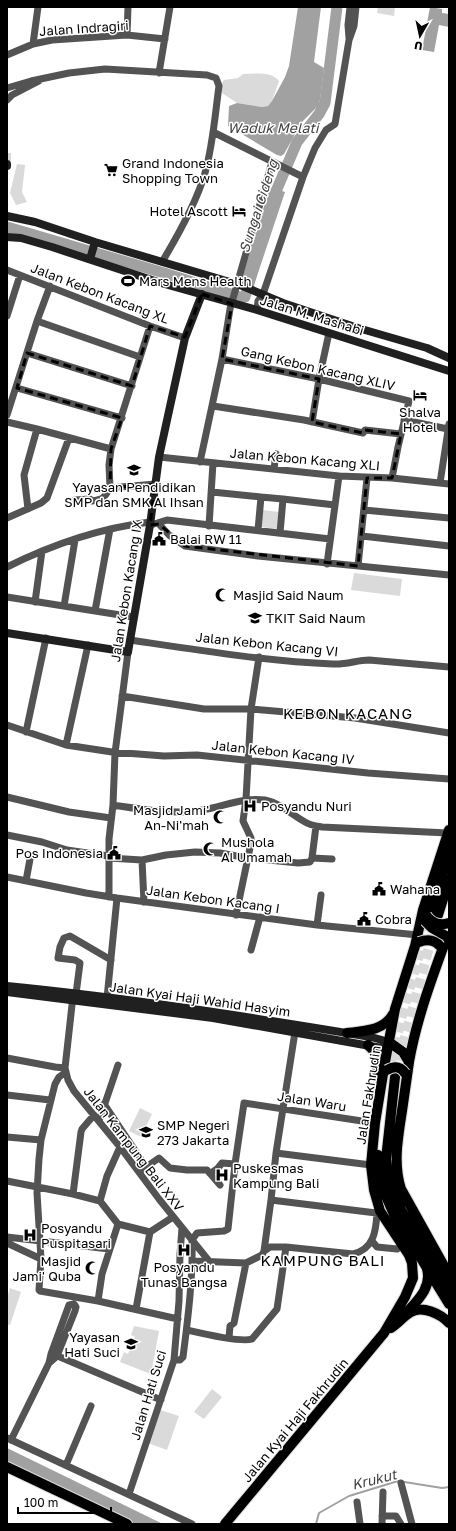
<svg xmlns="http://www.w3.org/2000/svg" width="456" height="1531" font-family="'Golos Text',sans-serif">
  <style>
    .green { fill: #dadada }
    .water { fill: #a1a1a1 }
    .lines { fill: none; stroke-linecap: round; stroke-linejoin: round }
    .stream { stroke: #a1a1a1; stroke-width: 2 }
    .river { stroke: #a1a1a1; stroke-width: 11 }
    .secondary-tunnel { stroke: #d9d9d9; stroke-width: 8; stroke-dasharray: 8 4; stroke-linecap: butt }
    .primary-tunnel { stroke: #d9d9d9; stroke-width: 10; stroke-dasharray: 10 5; stroke-linecap: butt }
    .primary-casing { stroke: #dbdbdb; stroke-width: 12 }
    .street { stroke: #535353; stroke-width: 7 }
    .secondary { stroke: #202020; stroke-width: 8 }
    .primary { stroke: #000; stroke-width: 10 }
    .primary-bridge-casing { stroke: #dbdbdb; stroke-width: 12; stroke-linecap: butt }
    .primary-bridge { stroke: #000; stroke-width: 10 }
    .marked { fill: none; stroke: #000; stroke-width: 3; stroke-dasharray: 8 5; stroke-linejoin: round }
    .labels { text-anchor: middle; dominant-baseline: central; stroke-width: 3; stroke-linejoin: round; paint-order: stroke }
    .street-label { font-size: 13px; fill: #000; stroke: #fff }
    .poi-label { font-size: 13px; fill: #000; stroke: #fff; text-anchor: start }
    .water-label { font-size: 14px; font-style: italic; fill: #424242; stroke: #fff }
    .quarter-label { font-size: 15px; letter-spacing: 1px; fill: #000; stroke: #fff }
  </style>
  <rect width="100%" height="100%" fill="#fff"/>
  <!-- green -->
  <path class="green" d="M378 7H395L394 16 377 13Z
    M243 74C255 74 271 71 279 81L272 101 268 106 262 107 237 103 222 93 221 84 224 80 238 78Z
    M17 164 25 165 22 192 27 202 16 205 10 193Z
    M261 510 280 512 278 529 260 527Z
    M354 573 402 579 400 596 351 590Z
    M140 1108 152 1114 141 1137 129 1131Z
    M10 1288 21 1292 10 1325H7V1298Z
    M134 1326 159 1331 151 1374 120 1362 124 1352 128 1354 135 1337 131 1335Z
    M212 1389 222 1397 204 1419 194 1412Z
    M160 1410 179 1416 167 1450 148 1443Z"/>
  <!-- water -->
  <path class="water" d="M298 7H321L314 62 324 68 320 100 318 106 302 122 284 154 281 156 277 155 228 126 229 106 237 103 262 107 268 106 272 101 285 77 289 66Z
    M430 7 442 9V13L449 14V27L439 25 434 52 422 50Z
    M270 187 285 192 254 285 241 281Z
    M7 1448 163 1524H133L7 1461Z"/>
  <g class="lines">
    <!-- stream -->
    <path class="stream" d="M316 1524 319 1513 349 1496 398 1481 442 1488 449 1487"/>
    <!-- river -->
    <path class="river" d="M273 203 277 189 297 142 319 114 325 103 337 7
      M7 227 164 273 240 297H245L253 269"/>
    <!-- secondary-tunnel -->
    <path class="secondary-tunnel" d="M7 153V164"/>
    <!-- primary-tunnel -->
    <path class="primary-tunnel" d="M395 1075 436 921
      M388 1076 401 1019 430 916"/>
    <!-- primary casing -->
    <g class="primary-casing">
      <path id="primary" d="M431 912 449 854
        M438 915 449 880
        M449 940 444 945C430 983 416 1022 409 1062 407 1076 405 1090 403 1104 399 1133 392 1161 401 1189L449 1275
        M347 1033C364 1031 384 1031 393 1014
        M389 1042 403 1052 409 1062
        M368 1045 376 1053 378 1077
        M395 1077 386 1159 389 1183 401 1210 449 1289
        M378 1155C376 1176 385 1195 394 1214L449 1304
        M407 1312C418 1300 432 1287 427 1269
        M391 1328C398 1323 404 1316 411 1312 422 1305 441 1314 449 1323
        M7 1467 127 1524
        M225 1524 384 1333 405 1297 413 1278 412 1263 409 1255 380 1211 374 1190 371 1165 375 1123 385 1062 395 1009 415 946 423 910 449 830"/>
    </g>
    <!-- street -->
    <path class="street" d="M127 35 128 7
      M349 38 348 25 350 7
      M33 44 38 7
      M7 55 33 44 52 40 127 35 165 39
      M159 73 170 7
      M7 88 31 81 69 73 105 69 207 75 216 78 219 86C215 115 213 145 205 173 197 201 177 237 162 262
      M7 100 12 95 39 81
      M213 132 303 177
      M7 270 150 326 185 338
      M257 310 258 301 263 294 303 177 315 148 326 130 335 124 349 40 354 26 356 7
      M7 316 20 275
      M37 321 140 357
      M27 353 132 386
      M222 359 319 379 409 401 398 447 392 478
      M17 388 122 418
      M213 406 304 420 363 433 365 430 401 434
      M7 415 37 321 50 286
      M404 420 448 429
      M7 422 37 429 111 449
      M312 422 319 379 329 333
      M159 457 339 476 392 478 449 484
      M200 462 222 359 230 309 272 162
      M274 469 276 454
      M440 483 449 424
      M110 488 109 465 111 449 150 326
      M110 488 155 484
      M212 492 261 497 258 530
      M261 497 283 499
      M75 500 90 499 92 501C104 499 104 498 110 488
      M28 509 24 475 37 429
      M364 510 449 518
      M7 518 41 503 47 498 69 438
      M158 523 169 535 185 546 258 556 449 575
      M154 524 167 520 330 539
      M209 526 213 463
      M280 533 283 499 335 505
      M362 536 449 546
      M327 564 339 476
      M358 566 367 478
      M7 567C51 545 101 528 150 522
      M7 597 133 617
      M35 602 42 551
      M64 606 75 540
      M95 611 110 529
      M130 640C197 650 265 661 333 664 346 665 357 660 369 660L449 667
      M122 696 204 709H251L355 718 449 733
      M7 725 66 745 112 752 164 756 197 755 368 773 449 779
      M26 732 46 638
      M66 745 88 645
      M7 797 69 812 111 818
      M113 805C140 809 175 815 202 810 223 807 242 797 265 800 280 803 292 815 305 822 309 825 316 826 322 827L448 833
      M7 835 42 842 67 850 108 856
      M109 858 142 860 166 855 195 852 220 853 248 858 298 863 310 862 312 858 332 859
      M312 858 316 826
      M142 860 144 902
      M7 877 86 893 117 898 317 925 418 935
      M26 881 30 859
      M109 897V839L113 805 115 753 128 652
      M236 915 251 843V838L243 821 246 799 251 709 259 657
      M317 925 321 895
      M251 950 260 917
      M76 994 80 963 75 960 58 958 60 947 64 938 70 936 111 960
      M73 996 65 1068 68 1080 74 1091 120 1147 159 1199 209 1261
      M107 998 117 898
      M7 1058 55 1067 65 1068
      M66 1072 59 1077 55 1084 41 1140 39 1159 37 1193 41 1259 39 1290 40 1291 98 1301 178 1319
      M7 1095 50 1100
      M104 1104 146 1167
      M99 1121 118 1065
      M7 1137 41 1140
      M276 1153 371 1165
      M139 1172 159 1158 170 1168 187 1170H207L220 1185
      M211 1173 218 1168 222 1163 235 1164
      M7 1181 73 1194 100 1201
      M73 1194 81 1132 82 1129 94 1115
      M271 1200 368 1212 377 1213 380 1211
      M100 1201 118 1224 150 1232 173 1217
      M100 1201 107 1176 120 1147
      M7 1237 109 1249
      M192 1240 197 1233 224 1231 228 1229 235 1164 244 1103 375 1123
      M372 1241 377 1247 397 1249 403 1245
      M7 1243 41 1259
      M264 1251 271 1200 276 1153 295 1032
      M193 1261 246 1263 262 1255 264 1251 270 1247H286L353 1254C374 1249 376 1231 377 1213
      M98 1301 102 1274 118 1224
      M136 1309 150 1232
      M187 1330C200 1333 241 1343 252 1339L277 1309 286 1247
      M229 1338 230 1326 234 1323 246 1263
      M53 1354 161 1400
      M174 1360H180L183 1357C188 1318 193 1279 192 1240
      M7 1438 192 1524
      M11 1440 49 1363 51 1354 69 1305 74 1304 76 1307 75 1311 57 1356 49 1363
      M66 1465 91 1406
      M401 1483 412 1524
      M129 1494 174 1360 179 1301 180 1254 182 1228
      M357 1502 360 1524
      M382 1516H396L401 1524
      M382 1524 383 1492"/>
    <!-- secondary -->
    <path class="secondary" d="M7 166V164
      M7 216 35 222 95 242 240 285 283 303 358 328 427 348 449 358
      M7 237 21 238 52 247 161 283 257 310 449 371
      M90 259 95 242
      M7 633 128 652 150 525 159 457 169 411 185 338 202 294
      M7 986C129 998 250 1017 371 1037L389 1042
      M7 992 213 1018 387 1049"/>
    <!-- primary -->
    <use href="#primary" class="primary"/>
    <!-- primary-bridge casing -->
    <g class="primary-bridge-casing">
      <path id="primary-bridge" d="M426 915C431 923 440 926 449 923
        M425 921 432 928 446 936
        M419 942C427 939 434 939 440 946
        M387 1070C394 1066 400 1066 405 1073"/>
    </g>
    <!-- primary-bridge -->
    <use href="#primary-bridge" class="primary-bridge"/>
  </g>
  <!-- marked area -->
  <path class="marked" d="M202 294 232 304 222 359 319 379 312 422 363 433 365 430 401 434 392 478H367L358 566 185 546 159 524 150 525 155 484 110 488 111 449 122 418 17 388 27 353 132 386 150 326 185 337Z"/>
  <!-- icons -->
  <defs>
    <g id="supermarket-bare" transform="scale(1.08)"><path d="M-6-5.5h2.5l.6 2H6L4.5 2H-2.5L-4.4-4H-6ZM-1.5 3.2a1.3 1.3 0 1 0 .1 0ZM3 3.2a1.3 1.3 0 1 0 .1 0Z" fill="#000" stroke="#fff" stroke-width="2.5" paint-order="stroke"/></g>
    <g id="hotel-bare" transform="scale(1.08)"><path d="M-6-4.5h1.5V1H6V5H4.5V3h-9V5H-6ZM-4 0a1.8 1.8 0 1 1 3.6 0ZM.5 0V-2.5h3Q6-2.5 6 0Z" fill="#000" stroke="#fff" stroke-width="2.5" paint-order="stroke"/></g>
    <g id="stadium-bare" transform="scale(1.08)"><path d="M0-5a6.5 5 0 1 0 0 10a6.5 5 0 1 0 0-10ZM-3.5-1.8h7v3.6h-7Z" fill="#000" stroke="#fff" stroke-width="2.5" paint-order="stroke"/></g>
    <g id="school-bare" transform="scale(1.08)"><path d="M0-5L7-2L0 1L-7-2ZM-4 1L0 2.5L4 1V4Q0 6-4 4Z" fill="#000" stroke="#fff" stroke-width="2.5" paint-order="stroke"/></g>
    <g id="civic-bare" transform="scale(1.08)"><path d="M-.6-6.5H3V-4.5H.6V-3L4-1V1h2V6H-6V1h2V-1L-.6-3ZM-1.2 2.5V6h2.4V2.5Z" fill="#000" stroke="#fff" stroke-width="2.5" paint-order="stroke"/></g>
    <g id="mosque-bare" transform="scale(1.08)"><path d="M3.5-4.9A6 6 0 1 0 3.5 4.9A5 5 0 1 1 3.5-4.9Z" fill="#000" stroke="#fff" stroke-width="2.5" paint-order="stroke"/></g>
    <g id="hospital-bare" transform="scale(1.08)"><path d="M-5-5h3v3.5h4V-5h3V5h-3V1.5h-4V5h-3Z" fill="#000" stroke="#fff" stroke-width="2.5" paint-order="stroke"/></g>
  </defs>
  <g fill-rule="evenodd">
    <use href="#supermarket-bare" x="111" y="170"/>
    <use href="#hotel-bare" x="239" y="211"/>
    <use href="#stadium-bare" x="128" y="281"/>
    <use href="#hotel-bare" x="420" y="395"/>
    <use href="#school-bare" x="134" y="470"/>
    <use href="#civic-bare" x="159" y="539"/>
    <use href="#mosque-bare" x="222" y="595"/>
    <use href="#school-bare" x="255" y="618"/>
    <use href="#hospital-bare" x="250" y="806"/>
    <use href="#mosque-bare" x="220" y="817"/>
    <use href="#mosque-bare" x="210" y="849"/>
    <use href="#civic-bare" x="114" y="853"/>
    <use href="#civic-bare" x="379" y="889"/>
    <use href="#civic-bare" x="364" y="919"/>
    <use href="#school-bare" x="146" y="1132"/>
    <use href="#hospital-bare" x="222" y="1175"/>
    <use href="#hospital-bare" x="30" y="1235"/>
    <use href="#hospital-bare" x="184" y="1250"/>
    <use href="#mosque-bare" x="92" y="1268"/>
    <use href="#school-bare" x="131" y="1344"/>
  </g>
  <g class="labels">
    <!-- street labels -->
    <g class="street-label">
      <text transform="translate(84 28) rotate(-4)">Jalan Indragiri</text>
      <text transform="translate(100 293) rotate(21)">Jalan Kebon Kacang XL</text>
      <text transform="translate(312 315) rotate(17)">Jalan M. Mashabi</text>
      <text transform="translate(318 368) rotate(13)">Gang Kebon Kacang XLIV</text>
      <text transform="translate(305 459) rotate(5)">Jalan Kebon Kacang XLI</text>
      <text transform="translate(126 591) rotate(-81)">Jalan Kebon Kacang IX</text>
      <text transform="translate(267 644) rotate(6)">Jalan Kebon Kacang VI</text>
      <text transform="translate(283 752) rotate(6)">Jalan Kebon Kacang IV</text>
      <text transform="translate(213 899) rotate(8)">Jalan Kebon Kacang I</text>
      <text transform="translate(200 999) rotate(8)">Jalan Kyai Haji Wahid Hasyim</text>
      <text transform="translate(368 1095) rotate(-81)">Jalan Fakhrudin</text>
      <text transform="translate(312 1101) rotate(9)">Jalan Waru</text>
      <text transform="translate(134 1149) rotate(52)">Jalan Kampung Bali XXV</text>
      <text transform="translate(148 1395) rotate(-73)">Jalan Hati Suci</text>
      <text transform="translate(295 1420) rotate(-50)">Jalan Kyai Haji Fakhrudin</text>
    </g>
    <!-- poi labels -->
    <g class="poi-label">
      <text x="122" y="163">Grand Indonesia<tspan x="122" dy="15">Shopping Town</tspan></text>
      <text x="228" y="211" text-anchor="end">Hotel Ascott</text>
      <text x="139" y="281">Mars Mens Health</text>
      <text x="420" y="412" text-anchor="middle">Shalva<tspan x="420" dy="15">Hotel</tspan></text>
      <text x="134" y="487" text-anchor="middle">Yayasan Pendidikan<tspan x="134" dy="15">SMP dan SMK Al Ihsan</tspan></text>
      <text x="170" y="539">Balai RW 11</text>
      <text x="233" y="595">Masjid Said Naum</text>
      <text x="266" y="618">TKIT Said Naum</text>
      <text x="261" y="806">Posyandu Nuri</text>
      <text x="209" y="810" text-anchor="end">Masjid Jami'<tspan x="209" dy="15">An-Ni'mah</tspan></text>
      <text x="221" y="842">Mushola<tspan x="221" dy="15">Al Umamah</tspan></text>
      <text x="103" y="853" text-anchor="end">Pos Indonesia</text>
      <text x="390" y="889">Wahana</text>
      <text x="375" y="919">Cobra</text>
      <text x="157" y="1125">SMP Negeri<tspan x="157" dy="15">273 Jakarta</tspan></text>
      <text x="233" y="1168">Puskesmas<tspan x="233" dy="15">Kampung Bali</tspan></text>
      <text x="41" y="1228">Posyandu<tspan x="41" dy="15">Puspitasari</tspan></text>
      <text x="81" y="1261" text-anchor="end">Masjid<tspan x="81" dy="15">Jami' Quba</tspan></text>
      <text x="184" y="1267" text-anchor="middle">Posyandu<tspan x="184" dy="15">Tunas Bangsa</tspan></text>
      <text x="120" y="1337" text-anchor="end">Yayasan<tspan x="120" dy="15">Hati Suci</tspan></text>
    </g>
    <!-- water labels -->
    <g class="water-label">
      <text x="273" y="127">Waduk Melati</text>
      <text transform="translate(258 206) rotate(-72)">Sungai Cideng</text>
      <text transform="translate(374 1479) rotate(-14)">Krukut</text>
    </g>
    <!-- quarter labels -->
    <g class="quarter-label">
      <text x="348" y="713">KEBON KACANG</text>
      <text x="323" y="1260">KAMPUNG BALI</text>
    </g>
  </g>
  <!-- border -->
  <rect width="456" height="1531" fill="none" stroke="#000000" stroke-width="16"/>
  <!-- north arrow -->
  <g transform="translate(420 36) rotate(189)" stroke="#ffffff" stroke-width="3" paint-order="stroke">
  <path d="M0-3L7 15L0 10L-7 15Z" fill="#000000"/>
  <text y="-6" font-size="11" font-weight="bold" text-anchor="middle" fill="#000000">U</text>
  </g>
  <!-- scale -->
  <path d="M18 1507v6h93v-6" fill="none" stroke="#000000" stroke-width="2"/>
  <text x="24" y="1507" font-size="12" fill="#000000" stroke="#ffffff" stroke-width="3" paint-order="stroke">100 m</text>
</svg>
